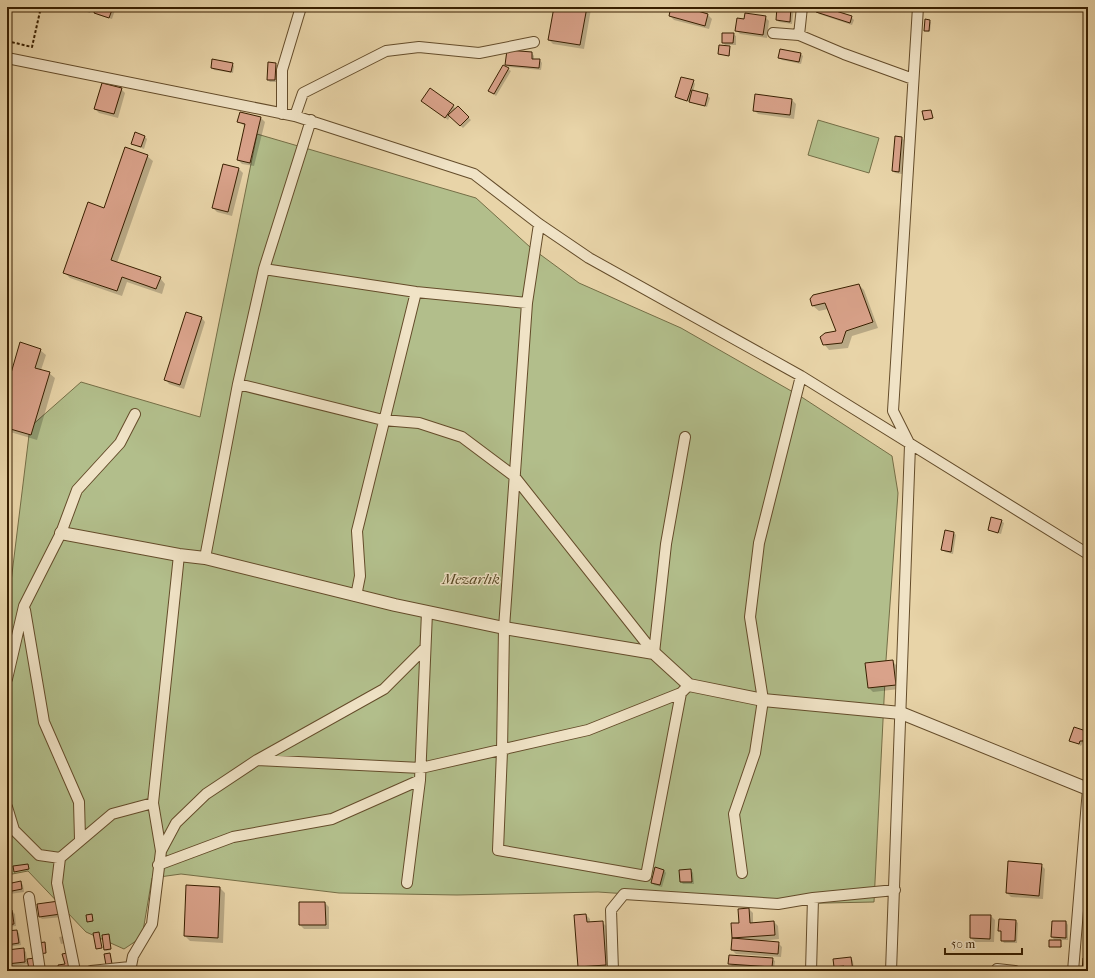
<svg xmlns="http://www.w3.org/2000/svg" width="1095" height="978" font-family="'IM FELL French Canon',serif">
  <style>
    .green { fill: #b2be8b; stroke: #756e46 }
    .shadow { fill: #0003 }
    .building { fill: #d9a28a; stroke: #381f00 }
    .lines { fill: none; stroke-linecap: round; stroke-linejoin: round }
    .minor-casing { stroke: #644c2a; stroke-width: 12 }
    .tertiary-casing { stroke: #644c2a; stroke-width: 14 }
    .path { stroke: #381f00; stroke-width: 2; stroke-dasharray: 3 2; stroke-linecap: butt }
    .minor { stroke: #f0e3c6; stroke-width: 10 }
    .tertiary { stroke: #f0e3c6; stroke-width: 12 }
    .labels { text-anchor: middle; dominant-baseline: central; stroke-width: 3; stroke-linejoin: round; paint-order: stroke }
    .park-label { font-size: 15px; font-style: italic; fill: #564723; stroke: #f0e3c6 }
  </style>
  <rect width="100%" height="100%" fill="#e8d4a8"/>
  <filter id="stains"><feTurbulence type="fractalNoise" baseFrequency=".005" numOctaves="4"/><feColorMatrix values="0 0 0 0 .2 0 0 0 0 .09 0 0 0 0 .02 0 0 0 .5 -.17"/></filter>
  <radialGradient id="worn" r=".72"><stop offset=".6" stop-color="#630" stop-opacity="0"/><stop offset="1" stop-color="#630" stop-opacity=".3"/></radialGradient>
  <!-- green -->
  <path class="green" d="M818 120 879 138 869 173 808 155Z
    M257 134 476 198 530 247 579 283 681 328 800 396 892 456 898 493 886 660 874 902 778 904 598 892 457 895 339 893 181 874 152 878 142 937 124 949 86 932 28 871 7 875V583L11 582 30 427 81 382 200 417Z"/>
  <!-- shadow -->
  <path class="shadow" d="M73 7H92L90 13Z
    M97 7H116L112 19 98 15 95 12Z
    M555 7H589L591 9 584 49 553 44 549 40Z
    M652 7H667L665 11Z
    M673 7H680L708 15 712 19 709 29 674 20 670 16Z
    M778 7H794L792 24 779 22 777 20Z
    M818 7 851 17 854 20 852 25 819 14 817 12Z
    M765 17 769 21 767 38 740 34 736 30 745 20Z
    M926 20 931 22 930 32 925 31Z
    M733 34 736 36V45H725L723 43Z
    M730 47V56L719 54Z
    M532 53 534 56V60H540L542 63 541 70 509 67 506 65Z
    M800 53 803 56 801 64 782 60 779 58Z
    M232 64 234 66 233 73 214 70 212 68Z
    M275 64 278 66 277 82H270L268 80Z
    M508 69 511 71 496 96 489 91Z
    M693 81 695 84 693 92 707 95 710 98 707 107 678 99 676 97Z
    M121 89 125 93 118 118 99 113 95 109Z
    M792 100 796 104 794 119 758 114 754 110Z
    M425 103 453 106 456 109 458 107 471 120 463 128 450 116 448 120Z
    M931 111 933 119 926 120 925 119Z
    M241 114 261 118 265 122 254 166 242 164 238 160 246 127 239 122Z
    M144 136 147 139 144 149 132 144Z
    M902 138 904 140 902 174 895 173 893 171Z
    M147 156 153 161 117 263 160 278 165 284 162 294 127 282 122 296 70 278 64 272 104 209Z
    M239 169 243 173 232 216 217 212 213 208Z
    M859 285 864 290 878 328 852 336 848 348 829 350 824 344 837 332 828 309 819 311 813 306Z
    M202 318 205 322 184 389 169 384 166 380Z
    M40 350 46 355 41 370 49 373 55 378 37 440 7 431V391Z
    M1001 521 1004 523 1001 534 989 530Z
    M954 533 956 535 953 554 945 552 943 550Z
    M892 661 896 665 899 689 873 692 869 688 867 664Z
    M1075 728 1088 734 1085 743 1083 742 1081 746 1071 740Z
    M27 865 29 870 15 871Z
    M1041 865 1045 869 1043 899 1011 897 1007 893Z
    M664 870 666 873 662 887 654 885 652 882Z
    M691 870 693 873 694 884H683L681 882Z
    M21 883 23 885 24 892 10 894 8 891 7 885Z
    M220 888 225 893 223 943 190 941 185 936Z
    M325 903 329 907V929H304L300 925Z
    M61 905 62 917 42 919 40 917Z
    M749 909 753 913V923L774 922 778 926 779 939 759 941 778 943 782 947 781 957 736 954 732 950 735 939 733 937Z
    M12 911 15 914 16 926 7 927V912Z
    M586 915 590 919V923L602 922 606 926 609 969 583 971 579 967Z
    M991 916 995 920 994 942H975L971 938Z
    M1016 921 1018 923 1017 943H1004L1002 940V933L999 930Z
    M1053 922H1066L1068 925V940H1060L1062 947H1050L1055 941 1052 937Z
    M16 931 19 933 21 945 7 947V932Z
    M108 935 111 950 106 951 105 950Z
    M64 936 66 943 61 944 59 937Z
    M23 949 26 952 27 960 35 959 38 971 31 970 29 964 12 966 13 971H9L10 968 7 964V951Z
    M63 955 70 969 61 971 59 966 66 965Z
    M851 958 853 961 854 971H846V968L838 969 835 967Z
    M772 959 775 961 774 969 732 966 729 964Z
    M969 969 988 971H969Z"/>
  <!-- building -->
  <path class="building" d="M96 7H113L109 18 94 13Z
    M554 7H587L580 45 548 40Z
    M671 7H684L708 14 705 26 669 16Z
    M777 7H791L790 22 776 20Z
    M817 7H823L852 16 850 23 816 12Z
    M745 13 766 16 763 35 735 31 737 18 744 19Z
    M925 19 930 20 929 31H924Z
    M722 33H734L733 43H722Z
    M719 45 730 46 729 56 718 54Z
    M780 49 801 53 799 62 778 58Z
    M507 50 532 52V59H540L539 68 505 65Z
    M212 59 233 63 231 72 211 68Z
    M268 62 276 63 275 80H267Z
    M503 65 509 68 494 94 488 91Z
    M681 77 694 80 687 101 675 97Z
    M102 83 122 88 114 114 94 109Z
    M430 88 454 105 445 118 421 101Z
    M692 90 708 94 705 106 689 102Z
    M755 94 792 99 790 115 753 111Z
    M458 106 469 117 460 126 448 115Z
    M931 110 933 118 924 120 922 111Z
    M240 112 261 117 250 163 237 160 245 124 237 122Z
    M135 132 145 136 141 147 131 144Z
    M895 136 902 137 899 172 892 171Z
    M125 147 148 155 111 260 161 277 156 289 122 277 117 291 63 273 88 202 104 208Z
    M223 164 239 168 228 212 212 208Z
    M859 284 873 322 846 331 842 343 823 345 820 337 825 333 836 331 825 303 812 306 810 299 813 295Z
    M186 312 202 317 180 385 164 380Z
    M20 342 41 349 35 368 50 372 31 435 7 428V387Z
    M991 517 1002 520 998 533 988 530Z
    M945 530 954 532 951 552 941 550Z
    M893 660 896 685 868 688 865 663Z
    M1074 727 1086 731 1083 741H1080L1079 744 1069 741Z
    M1008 861 1042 864 1039 896 1006 893Z
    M28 864 29 869 14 872 13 866Z
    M655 867 664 870 660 885 651 883Z
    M691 869 692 882H680L679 870Z
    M21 881 22 889 7 892V884Z
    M186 885 220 887 218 938 184 936Z
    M59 901 61 914 39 917 37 904Z
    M299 902H325L326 925H299Z
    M749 908 750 923 774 921 775 935 732 938 731 923H739L738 909Z
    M12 910 14 924 7 925V911Z
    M92 914 93 921 87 922 86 915Z
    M586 914 587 922 603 921 606 965 578 967 574 915Z
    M970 915H991L990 939 970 938Z
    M999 919 1016 920 1015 941H1001V931H998Z
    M1052 921H1066V938L1051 937Z
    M17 930 19 943 7 945V931Z
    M99 932 102 948 96 949 93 933Z
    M109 934 111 949 104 950 102 935Z
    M1084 936H1088V956H1084Z
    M732 938 779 942 778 954 731 950Z
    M1049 940H1061V947H1049Z
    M45 942 46 953 39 954 38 943Z
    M24 948 25 962 7 964V950Z
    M67 953 70 968 59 970 58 965 65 964 62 954Z
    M110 953 112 964 106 965 104 954Z
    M729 955 773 958 772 967 728 964Z
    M851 957 853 971H845L844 966 834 967 833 959Z
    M35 958 37 971 29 969 27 959Z
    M1083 958 1088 959V971H1082Z
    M880 967 881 971H866V968Z
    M151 969 306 970V971H151Z"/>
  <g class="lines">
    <!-- minor casing -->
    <g class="minor-casing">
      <path id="minor" d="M802 7 799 35 844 54 913 79
        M773 33 799 35
        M7 58 295 116 474 174 539 224 589 258 801 376 1088 554
        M282 114V70L301 7
        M295 116 303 93 386 51 419 47 479 53 534 42
        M539 224 527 303 504 628 502 751 498 850 646 876 681 693 689 685
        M264 269 416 292 527 303
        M238 384 383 420 419 423 462 437 514 476 654 653
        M205 558 238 384 264 269 311 120
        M356 596 360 576 357 531 416 292
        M25 610 44 722 79 802 80 839
        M654 653 666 544 685 437
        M7 679 24 606 61 533 77 490 120 443 135 414
        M257 760 421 768 588 730 681 693
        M7 807 14 830 39 855 60 858 112 814 153 803
        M161 851 153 803 179 555
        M60 858 57 883 75 971
        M158 865 233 837 332 819 420 780
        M742 873 734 814 755 753 763 700 750 617 759 543 801 376
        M407 883 420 780 427 612
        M29 897 40 971
        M997 969 1015 971
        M91 971 130 967
        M130 971 133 956 152 924 161 851 176 823 206 794 257 760 384 689 425 648
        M613 971 611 910 624 894 778 904 813 898 895 890
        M811 971 813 898
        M891 971 910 445 893 411 918 7
        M1073 971 1088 789"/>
    </g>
    <!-- tertiary casing -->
    <g class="tertiary-casing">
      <path id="tertiary" d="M61 533 179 555 205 558 395 605 504 628 654 653 689 685 763 700 901 713 1088 789"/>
    </g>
    <!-- path -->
    <path class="path" d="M7 41 32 47 41 7"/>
    <!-- minor -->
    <use href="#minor" class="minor"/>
    <!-- tertiary -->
    <use href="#tertiary" class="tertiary"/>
  </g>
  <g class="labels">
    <!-- park labels -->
    <g class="park-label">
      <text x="471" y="579">Mezarlık</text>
    </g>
  </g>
  <!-- margin -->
  <rect width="1095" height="978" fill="none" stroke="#e8d4a8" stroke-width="24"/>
  <rect x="8" y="8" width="1079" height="962" fill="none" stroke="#381f00" stroke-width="2"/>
  <rect x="12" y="12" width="1071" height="954" fill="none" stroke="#381f00"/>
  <!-- scale -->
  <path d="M945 948v6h77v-6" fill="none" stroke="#381f00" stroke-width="2"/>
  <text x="951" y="948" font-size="12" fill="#381f00" stroke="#f0e3c6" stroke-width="3" paint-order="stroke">50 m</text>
  <rect width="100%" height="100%" filter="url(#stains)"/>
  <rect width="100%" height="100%" fill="url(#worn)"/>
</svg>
